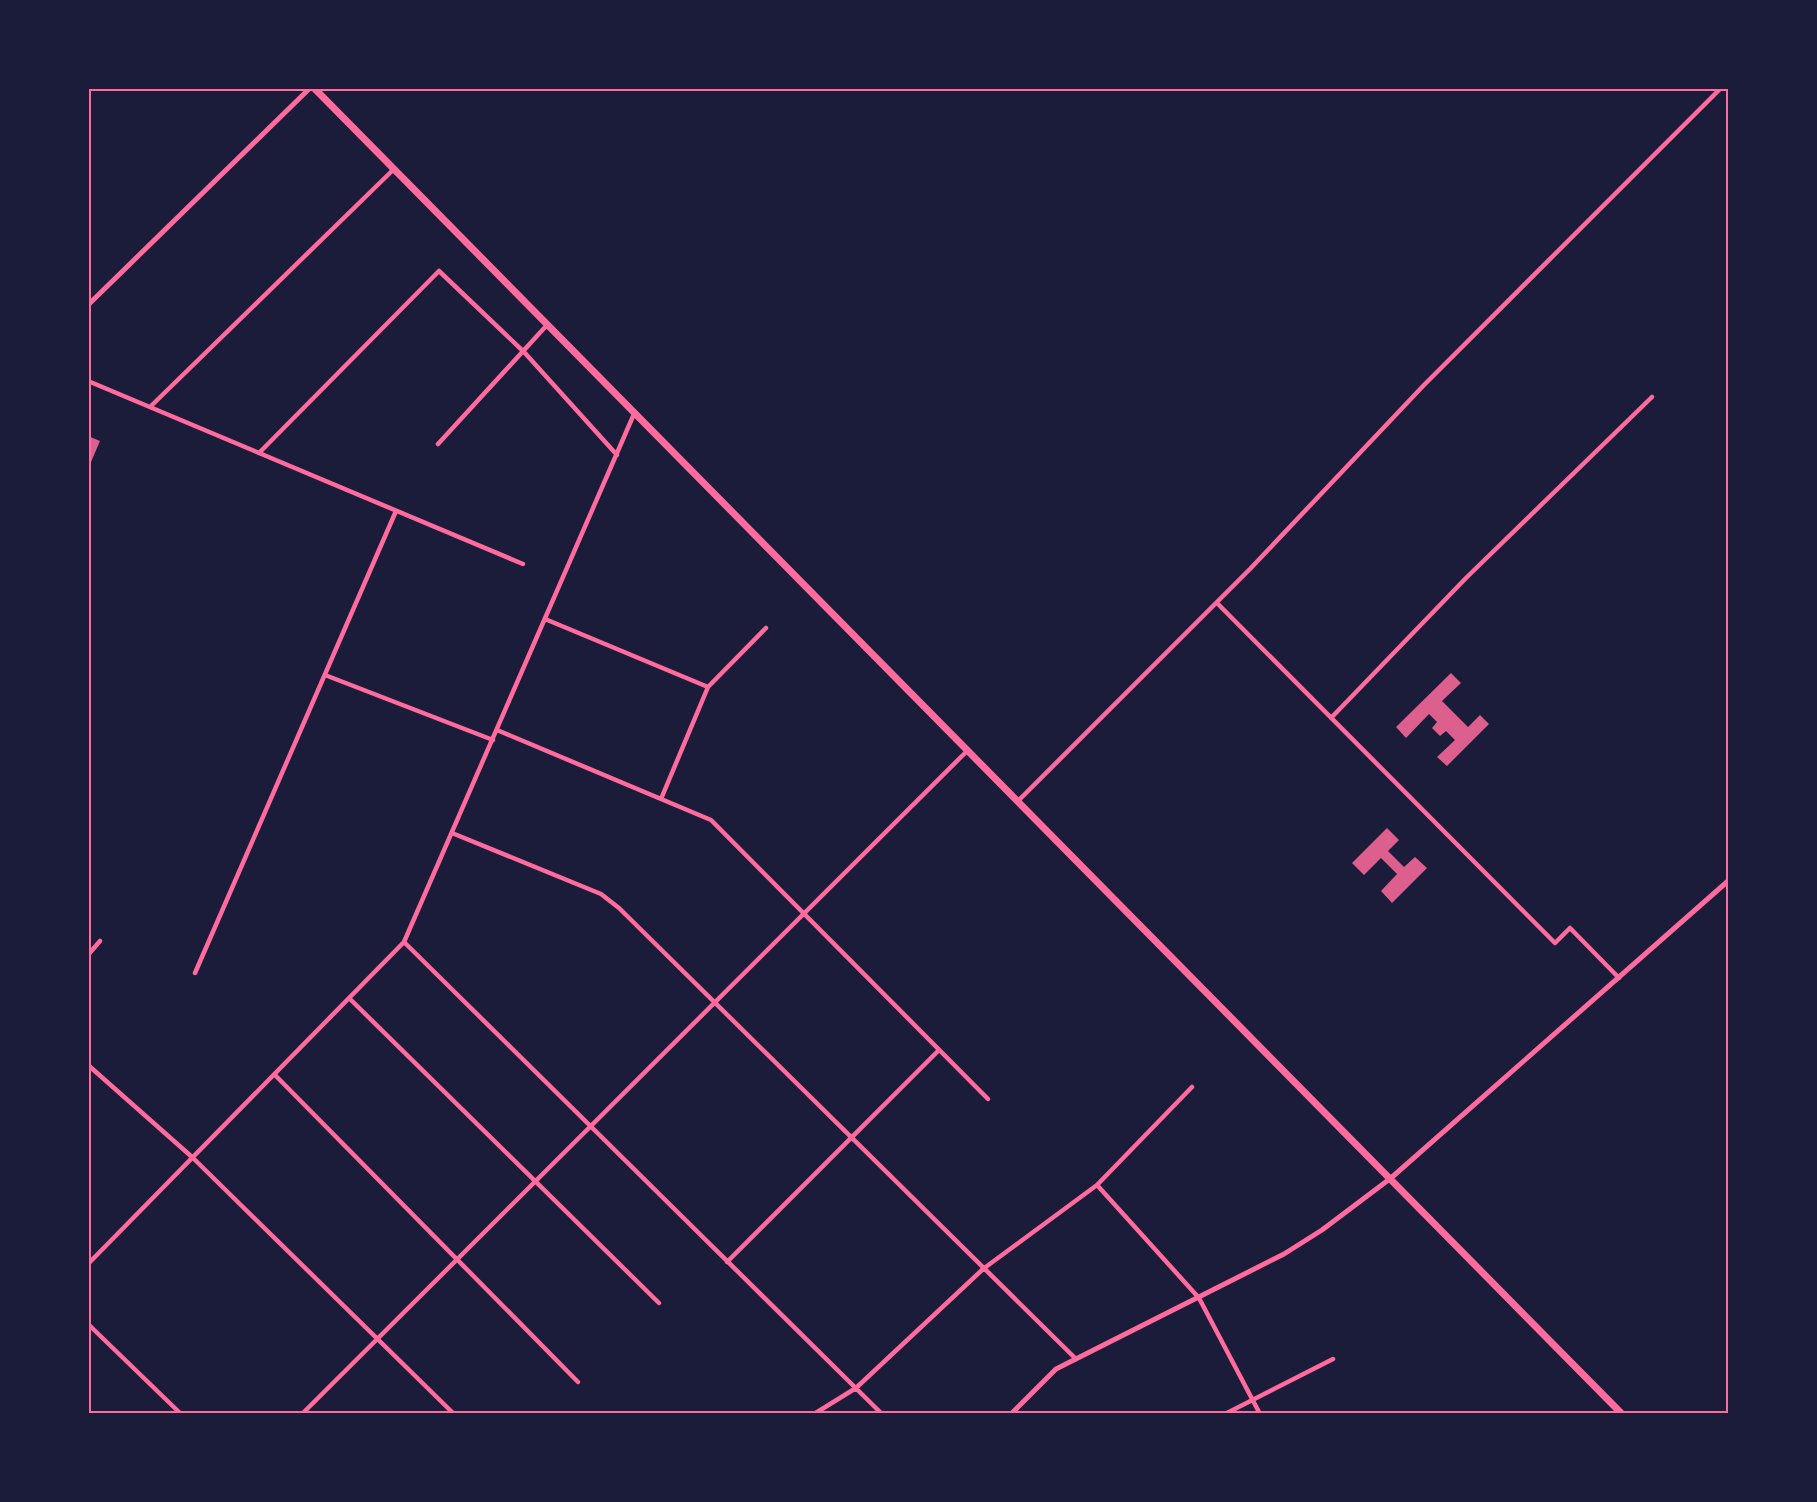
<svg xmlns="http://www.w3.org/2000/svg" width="1817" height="1502" font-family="'Source Sans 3',sans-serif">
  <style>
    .building { fill: #dd5f8e }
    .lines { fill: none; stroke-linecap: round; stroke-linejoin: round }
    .minor { stroke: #ff6b9d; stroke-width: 4.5 }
    .tertiary { stroke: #ff6b9d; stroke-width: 5 }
    .primary { stroke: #ff6b9d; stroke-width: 7 }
    .neatline { fill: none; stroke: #ff6b9d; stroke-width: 2 }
  </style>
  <rect width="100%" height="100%" fill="#1b1b3a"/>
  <!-- building -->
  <path class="building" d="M88 436 100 441 91 462 88 461Z
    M1451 673 1461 683 1442 701 1468 727 1480 715 1489 724 1447 766 1437 757 1455 740 1446 731 1440 736 1432 728 1437 722 1429 714 1406 738 1396 727Z
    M1387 828 1399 840 1388 851 1404 867 1415 857 1427 868 1392 903 1381 891 1397 874 1381 858 1364 875 1352 863Z"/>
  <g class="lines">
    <!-- minor -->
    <path class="minor" d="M88 381 523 564
      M150 407 394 169
      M438 444 547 325
      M259 453 439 271 524 352 617 455
      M1217 603 1555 943 1570 928 1619 978
      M545 619 708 687
      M325 675 493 740
      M1331 718 1466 578 1652 397
      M497 730 711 820 988 1099
      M661 799 708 687 766 628
      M1018 801 1250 569 1424 385 1721 88
      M452 833 601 894 619 908 1076 1359
      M404 942 882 1414
      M88 955 100 941
      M195 973 396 511
      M350 999 659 1303
      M88 1065 192 1157 454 1414
      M275 1075 578 1382
      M1097 1185 1199 1298 1260 1414
      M727 1262 939 1050
      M88 1264 404 942 634 414
      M88 1324 181 1414
      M302 1414 968 750
      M814 1414 856 1388 983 1269 1097 1185 1192 1087
      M1225 1414 1333 1359"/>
    <!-- tertiary -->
    <path class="tertiary" d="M88 305 310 88
      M1011 1414 1056 1369 1284 1254 1322 1230 1391 1178 1728 881"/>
    <!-- primary -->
    <path class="primary" d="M314 88 1622 1414"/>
  </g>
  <!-- border -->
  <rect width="1817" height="1502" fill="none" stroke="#1b1b3a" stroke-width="180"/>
  <rect x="90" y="90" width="1637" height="1322" class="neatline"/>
</svg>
